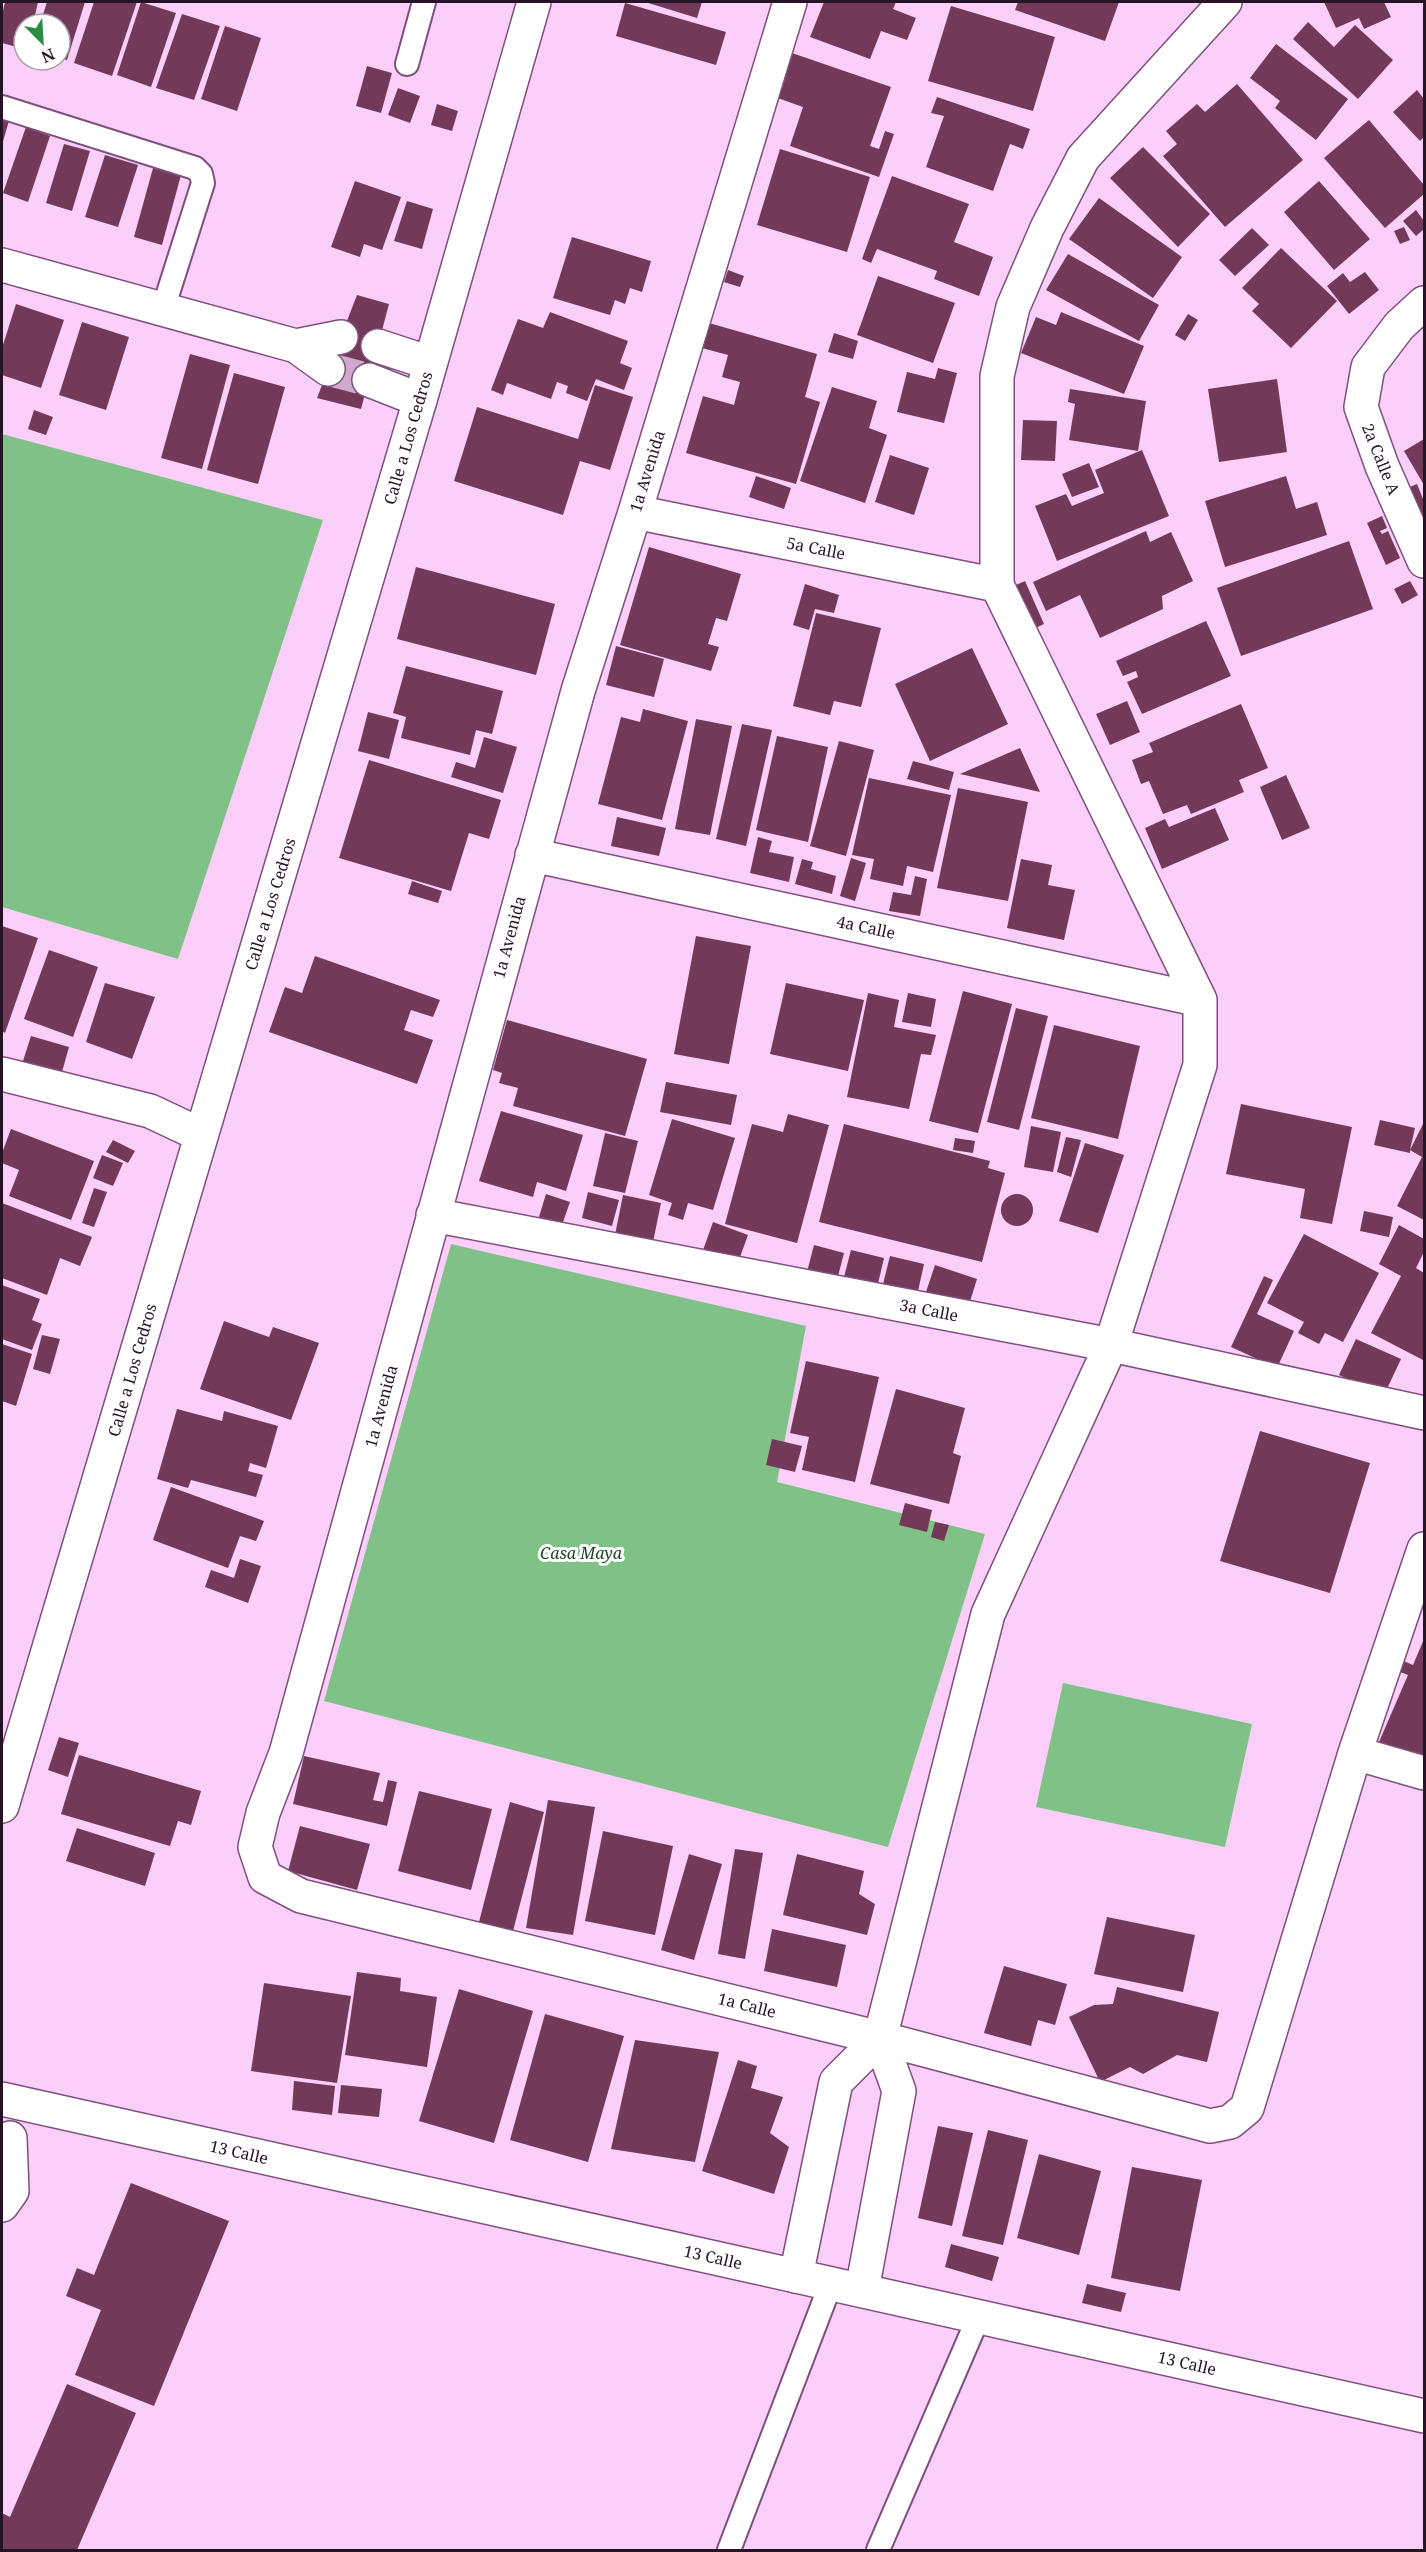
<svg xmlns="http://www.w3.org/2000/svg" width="1426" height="2552" font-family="'Noto Serif',serif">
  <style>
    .green { fill: #80c187 }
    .building { fill: #733959 }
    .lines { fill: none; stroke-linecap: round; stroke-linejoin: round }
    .street-tunnel { stroke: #d0a9cf; stroke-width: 33; stroke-dasharray: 33 16; stroke-linecap: butt }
    .lane-casing { stroke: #7f4f7e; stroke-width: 26 }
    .street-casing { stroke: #7f4f7e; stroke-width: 36 }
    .secondary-casing { stroke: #7f4f7e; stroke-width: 36 }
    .lane { stroke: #fff; stroke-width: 22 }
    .street { stroke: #fff; stroke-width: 33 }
    .secondary { stroke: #fff; stroke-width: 33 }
    .labels { text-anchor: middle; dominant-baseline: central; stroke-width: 6; stroke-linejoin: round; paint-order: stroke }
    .street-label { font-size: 16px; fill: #261326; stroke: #fff }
    .park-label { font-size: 16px; font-style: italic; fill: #1b4522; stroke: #fff }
  </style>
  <rect width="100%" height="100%" fill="#fbcff9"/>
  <!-- green -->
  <path class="green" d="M2 434 323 520 178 959 2 907Z
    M451 1244 806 1326 777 1482 985 1534 888 1847 324 1701Z
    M1063 1683 1252 1724 1225 1847 1036 1807Z"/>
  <!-- building -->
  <path class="building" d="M5 2H38L33 24H24V49L2 43V15Z
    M47 2H85L67 60 60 58V24H40Z
    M94 2H137L112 76 74 63Z
    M141 2 176 13 151 87 117 75Z
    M645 2H702L697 18Z
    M824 2H896L893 9 916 18 907 40 881 31 870 59 810 37Z
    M1018 2H1119L1105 41 1015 10Z
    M1324 2H1384L1391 17 1364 29 1359 18 1336 28Z
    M625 3 726 32 716 65 616 36Z
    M951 6 1055 37 1033 111 928 81Z
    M182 14 220 26 194 100 156 88Z
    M1308 22 1334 47 1355 25 1393 60 1358 99 1293 39Z
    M225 26 261 38 237 111 201 99Z
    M1276 44 1348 99 1316 140 1275 108 1280 101 1250 78Z
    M789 52 891 87 870 146 879 149 885 131 894 134 879 177 790 146 803 107 772 96Z
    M367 66 392 73 381 113 356 106Z
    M1237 84 1303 160 1225 227 1163 156 1177 144 1166 131 1197 104 1205 112Z
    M398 88 420 96 410 123 388 115Z
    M1417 90 1424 99V137L1420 141 1393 112Z
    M937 97 1030 129 1023 149 1010 144 993 191 926 167 944 116 931 113Z
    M437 104 458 111 452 131 431 125Z
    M2 115 10 117 2 145Z
    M1369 120 1424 185V194L1385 228 1324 158Z
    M26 127 50 136 28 202 3 193Z
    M64 144 90 151 72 211 46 203Z
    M1143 147 1210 214 1178 247 1110 178Z
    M780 149 870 177 847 252 757 225Z
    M105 155 138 165 118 227 85 217Z
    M153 168 181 175 162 245 134 237Z
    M892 176 969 204 954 242 993 257 979 296 934 279 937 271 877 249 871 263 862 259Z
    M355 181 401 197 382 250 364 244 360 257 331 247Z
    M1319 181 1370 239 1334 270 1284 212Z
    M1099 198 1182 257 1153 298 1069 239Z
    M407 201 433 209 422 249 394 241Z
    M1416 210 1424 221V229L1416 236 1403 221Z
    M1404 227 1410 240 1400 244 1394 231Z
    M1252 228 1269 245 1235 276 1219 260Z
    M572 237 651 261 642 292 630 288 625 304 615 300 610 315 553 298Z
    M1281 248 1337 301 1291 348 1252 311 1259 304 1242 288Z
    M1068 254 1159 305 1139 341 1046 290Z
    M728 270 744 276 740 287 724 282Z
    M1365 272 1379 290 1349 314 1327 286 1343 273 1350 282Z
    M878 276 955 303 933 363 857 335Z
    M357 295 389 304 361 409 317 398Z
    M16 304 64 320 41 388 2 375V348Z
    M550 312 628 341 620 363 632 368 624 390 596 379 587 401 566 393 568 386 557 382 551 399 507 383 503 395 491 390 518 319 543 328Z
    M1061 312 1144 346 1124 394 1021 353 1036 317 1056 325Z
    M1188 314 1198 320 1185 341 1175 335Z
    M82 322 129 337 106 410 59 395Z
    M709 323 817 354 805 397 820 402 796 484 686 453 703 396 734 405 740 382 722 377 728 355 702 348Z
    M834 333 858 341 853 359 828 352Z
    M190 354 230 365 202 469 161 458Z
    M938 368 957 373 944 423 897 412 907 372 935 379Z
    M234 373 285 387 258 484 207 470Z
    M1277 379 1287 452 1219 462 1208 389Z
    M595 385 633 397 610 470 580 461 563 515 454 481 477 407 578 439Z
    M832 387 877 401 869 428 887 435 865 503 800 481Z
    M1070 389 1146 401 1138 451 1069 440 1075 404 1068 402Z
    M34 410 53 417 46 435 28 429Z
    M1023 420 1057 421 1055 461 1021 460Z
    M1424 439V485L1404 451Z
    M1142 450 1169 516 1057 561 1035 506 1066 494 1072 506 1104 493 1095 470Z
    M890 455 929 468 914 515 875 502Z
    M1089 463 1099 487 1072 497 1062 474Z
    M756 476 791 488 784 509 749 497Z
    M1286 476 1296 509 1317 502 1327 535 1225 567 1205 501Z
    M1417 484 1423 499 1424 498V538L1391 495Z
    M1382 516 1387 528 1380 531 1382 534 1388 531 1400 558 1386 565 1367 523Z
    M1146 531 1150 542 1171 532 1193 581 1162 596 1163 609 1100 638 1080 595 1046 611 1033 582Z
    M1349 541 1373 609 1241 656 1217 588Z
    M649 547 741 574 727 621 716 618 708 644 719 647 711 671 620 645Z
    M416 567 555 604 536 675 397 639Z
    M1025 581 1044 624 1027 632 1007 589Z
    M1410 581 1418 595 1402 604 1394 589Z
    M805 584 839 595 834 613 815 609 809 630 793 625Z
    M816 613 881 628 861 707 834 701 830 715 793 706Z
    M1206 621 1231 676 1142 714 1127 682 1138 677 1136 671 1123 676 1116 661Z
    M616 646 664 659 654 697 606 685Z
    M972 648 1008 724 930 761 895 684Z
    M406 666 503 691 492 734 476 730 470 755 401 738 406 717 393 713Z
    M1127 701 1140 732 1110 745 1096 714Z
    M1241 704 1268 768 1239 780 1244 792 1191 814 1187 805 1163 814 1149 781 1141 784 1132 760 1153 752 1149 743Z
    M643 709 688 721 662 820 598 804 621 717 640 722Z
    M368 712 399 720 389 759 358 751Z
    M696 719 732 726 710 835 675 829Z
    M742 724 772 730 746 846 716 839Z
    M777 736 828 747 808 842 756 830Z
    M484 737 517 747 503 793 451 777 456 762 475 768Z
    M839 741 874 750 846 856 810 846Z
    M1020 748 1040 792 960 774Z
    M369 760 501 800 489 839 469 833 451 891 339 858Z
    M913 761 954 772 949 790 907 779Z
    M1286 775 1310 828 1282 840 1260 787Z
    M869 778 951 795 933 872 907 866 903 886 870 879 874 859 852 855Z
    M958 788 1028 802 1008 901 937 888Z
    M1215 808 1229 840 1162 869 1145 828 1165 819 1169 827Z
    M617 817 666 828 659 856 611 846Z
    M758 837 772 841 769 852 794 857 789 882 750 873Z
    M851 858 866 863 855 901 840 896Z
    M802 859 813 862 811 869 836 876 832 894 795 884Z
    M1021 859 1052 865 1048 885 1075 890 1064 940 1007 928Z
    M915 876 927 879 920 916 889 911 893 892 911 895Z
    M412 881 442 891 438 903 408 894Z
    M2 926 38 938 5 1033 2 1031Z
    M696 936 751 946 729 1064 674 1054Z
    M49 950 98 967 73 1037 24 1019Z
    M315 956 440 1000 433 1017 411 1010 404 1030 433 1040 417 1084 269 1032 285 987 302 993Z
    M105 983 155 997 132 1059 86 1042Z
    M786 983 864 1000 848 1071 770 1054Z
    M963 991 1012 1004 978 1133 929 1121Z
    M868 993 899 1000 894 1027 936 1035 931 1055 921 1054 909 1109 847 1097Z
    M908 993 936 999 931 1027 902 1022Z
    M1016 1008 1048 1016 1019 1130 987 1122Z
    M507 1020 647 1059 625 1136 513 1106 518 1088 499 1083 502 1073 493 1070Z
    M1054 1025 1140 1046 1118 1139 1031 1118Z
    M31 1036 69 1047 62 1072 23 1061Z
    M666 1082 737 1095 731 1125 660 1112Z
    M1241 1104 1352 1127 1332 1224 1300 1218 1305 1189 1226 1174Z
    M501 1111 583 1135 566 1191 537 1182 533 1197 479 1181Z
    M788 1114 829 1125 797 1243 725 1224 752 1124 783 1132Z
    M672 1119 735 1138 713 1210 688 1203 683 1220 668 1215 672 1203 649 1195Z
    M1380 1120 1415 1128 1410 1150 1424 1122V1220L1397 1206 1422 1157 1410 1150V1153L1374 1145Z
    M844 1124 990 1161 988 1168 1005 1173 982 1262 819 1222Z
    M1031 1126 1061 1132 1053 1172 1024 1167Z
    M11 1129 94 1161 71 1220 9 1196 19 1170 2 1163V1153Z
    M605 1133 638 1141 625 1193 593 1186Z
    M1066 1137 1081 1140 1071 1177 1057 1172Z
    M955 1138 975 1141 973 1153 953 1150Z
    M113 1140 135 1151 128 1163 106 1152Z
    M1085 1143 1124 1155 1098 1233 1059 1221Z
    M102 1155 123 1163 113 1186 93 1178Z
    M94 1188 107 1192 94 1227 82 1223Z
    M588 1192 619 1200 612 1226 582 1218Z
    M546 1194 570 1202 562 1225 539 1217Z
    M1001 1210a16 16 0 1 1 32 0a16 16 0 1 1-32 0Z
    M623 1195 661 1203 653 1242 615 1235Z
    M2 1203 92 1237 80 1266 60 1258 47 1295 2 1278Z
    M1364 1211 1393 1217 1389 1237 1360 1231Z
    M713 1222 748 1235 736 1268 701 1256Z
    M1399 1225 1424 1239V1252L1416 1268 1424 1273 1423 1360 1371 1333 1401 1276 1379 1264Z
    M1304 1234 1379 1273 1343 1342 1325 1333 1319 1344 1298 1333 1304 1322 1267 1303Z
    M814 1245 844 1253 837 1280 807 1272Z
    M851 1250 884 1258 877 1288 843 1281Z
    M890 1256 924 1264 916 1300 881 1292Z
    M935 1265 977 1279 967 1311 924 1298Z
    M1264 1276 1273 1280 1257 1314 1294 1331 1277 1368 1231 1347Z
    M2 1285 40 1299 32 1320 42 1324 32 1350 2 1339Z
    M224 1321 269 1337 273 1327 319 1343 291 1420 200 1389Z
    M42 1335 60 1339 50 1374 33 1369Z
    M1356 1339 1401 1359 1384 1395 1339 1375Z
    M2 1344 32 1354 16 1406 2 1401Z
    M806 1361 879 1377 855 1482 802 1470 809 1437 790 1433Z
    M896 1389 965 1408 953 1453 961 1456 949 1504 870 1484Z
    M177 1409 222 1421 224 1411 278 1426 266 1468 250 1463 248 1471 263 1475 256 1497 191 1480 188 1488 157 1479Z
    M1260 1431 1370 1463 1330 1593 1220 1561Z
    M772 1439 802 1446 795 1472 766 1465Z
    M171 1487 264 1521 256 1541 240 1536 228 1568 153 1540Z
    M905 1503 932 1510 927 1532 899 1525Z
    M935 1522 949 1525 944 1541 931 1537Z
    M240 1559 261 1566 248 1603 205 1587 211 1570 234 1578Z
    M1424 1639V1761L1379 1742 1408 1675 1395 1670 1399 1659 1413 1665Z
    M59 1737 79 1743 68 1777 48 1770Z
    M79 1755 201 1791 191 1825 178 1821 170 1846 61 1814Z
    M304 1756 380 1773 373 1800 383 1802 388 1780 397 1782 387 1826 293 1804Z
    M419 1791 492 1809 471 1890 398 1871Z
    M548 1800 595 1807 573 1935 526 1928Z
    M510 1802 544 1812 513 1931 479 1922Z
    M300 1826 370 1844 357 1890 288 1871Z
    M77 1828 155 1853 145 1886 66 1861Z
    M603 1831 673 1846 655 1935 585 1921Z
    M735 1849 763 1853 745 1959 718 1954Z
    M689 1854 722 1864 694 1960 661 1950Z
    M797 1854 864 1871 859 1894 875 1904 867 1935 783 1915Z
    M1107 1917 1195 1935 1183 1992 1094 1974Z
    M772 1929 846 1945 837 1987 764 1971Z
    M1004 1966 1067 1984 1055 2025 1038 2020 1031 2046 984 2033Z
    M357 1972 401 1978 400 1991 437 1997 427 2067 345 2055Z
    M264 1983 351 1996 337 2083 251 2071Z
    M1117 1987 1219 2012 1207 2062 1177 2055 1143 2074 1130 2067 1100 2082 1069 2017 1094 2005 1113 2004Z
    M459 1989 533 2011 494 2143 419 2121Z
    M545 2014 624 2036 588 2162 510 2140Z
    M635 2040 719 2052 695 2162 611 2149Z
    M738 2060 757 2066 751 2088 783 2097 770 2133 789 2147 774 2194 702 2171Z
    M294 2081 335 2086 332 2115 292 2110Z
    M341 2085 382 2089 379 2117 338 2113Z
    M938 2126 973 2133 952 2226 918 2218Z
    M988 2130 1028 2140 1003 2245 962 2236Z
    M1039 2154 1101 2171 1079 2255 1017 2238Z
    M1132 2167 1202 2180 1180 2291 1111 2278Z
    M131 2183 229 2221 154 2406 75 2375 101 2310 66 2296 77 2268 94 2275Z
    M951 2244 999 2257 992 2281 945 2267Z
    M1087 2284 1126 2293 1121 2312 1082 2303Z
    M67 2384 136 2413 77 2550H2V2513L10 2517Z"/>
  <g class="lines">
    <!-- street-tunnel -->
    <path class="street-tunnel" d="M328 369 369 380"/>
    <!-- lane casing -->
    <g class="lane-casing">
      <path id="lane" d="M407 64 424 2
        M2 107 195 168 201 174 203 183 163 309
        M729 2550 831 2283
        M878 2550 979 2316"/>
    </g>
    <!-- street casing -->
    <g class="street-casing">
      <path id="street" d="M790 2 635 512 578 691 286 1753 263 1813 255 1847 265 1877 301 1896 880 2038 1210 2126 1230 2122 1247 2108 1355 1753 1424 1549
        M2 265 296 346 328 369
        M1424 303 1399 326 1368 367 1361 407 1382 466 1424 561
        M296 346 341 337
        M378 346 430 363
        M369 380 420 400
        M635 512 997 585
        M532 855 1200 1000
        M2 1074 150 1111 201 1135
        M433 1215 1111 1345 1424 1413
        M1355 1753 1424 1773
        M2 2205 12 2191 10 2138
        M796 2276 836 2082 880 2038 988 1614 1111 1345 1200 1065V1000L997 585V376L1013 307 1047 228 1083 158 1225 2
        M862 2290 899 2091 880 2038"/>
    </g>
    <!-- secondary casing -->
    <g class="secondary-casing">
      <path id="secondary" d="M2 1806 420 400 534 2
        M2 2099 1424 2416"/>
    </g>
    <!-- lane -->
    <use href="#lane" class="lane"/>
    <!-- street -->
    <use href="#street" class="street"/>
    <!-- secondary -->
    <use href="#secondary" class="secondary"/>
  </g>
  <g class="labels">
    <!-- street labels -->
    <g class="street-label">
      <text transform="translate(408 438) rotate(-74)">Calle a Los Cedros</text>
      <text transform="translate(1381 459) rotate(68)">2a Calle A</text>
      <text transform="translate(647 471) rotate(-73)">1a Avenida</text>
      <text transform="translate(816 548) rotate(11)">5a Calle</text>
      <text transform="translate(270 904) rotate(-73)">Calle a Los Cedros</text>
      <text transform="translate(866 927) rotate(12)">4a Calle</text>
      <text transform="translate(509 937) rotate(-75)">1a Avenida</text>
      <text transform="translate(929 1310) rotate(11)">3a Calle</text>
      <text transform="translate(132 1370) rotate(-74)">Calle a Los Cedros</text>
      <text transform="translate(381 1406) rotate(-75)">1a Avenida</text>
      <text transform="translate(747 2005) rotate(14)">1a Calle</text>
      <text transform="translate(239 2152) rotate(13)">13 Calle</text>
      <text transform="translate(713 2257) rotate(13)">13 Calle</text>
      <text transform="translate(1187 2363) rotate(13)">13 Calle</text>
    </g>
    <!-- park labels -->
    <g class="park-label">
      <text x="581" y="1553">Casa Maya</text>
    </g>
  </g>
  <!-- border -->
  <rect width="1426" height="2552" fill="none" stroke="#261326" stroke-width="6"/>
  <!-- north arrow -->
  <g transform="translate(42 42) rotate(156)"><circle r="28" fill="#ffffff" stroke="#a8a1a8" stroke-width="1.5"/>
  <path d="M0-4.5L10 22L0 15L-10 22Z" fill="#2b8d41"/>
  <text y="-9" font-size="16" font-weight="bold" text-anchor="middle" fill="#261326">N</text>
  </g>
</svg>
